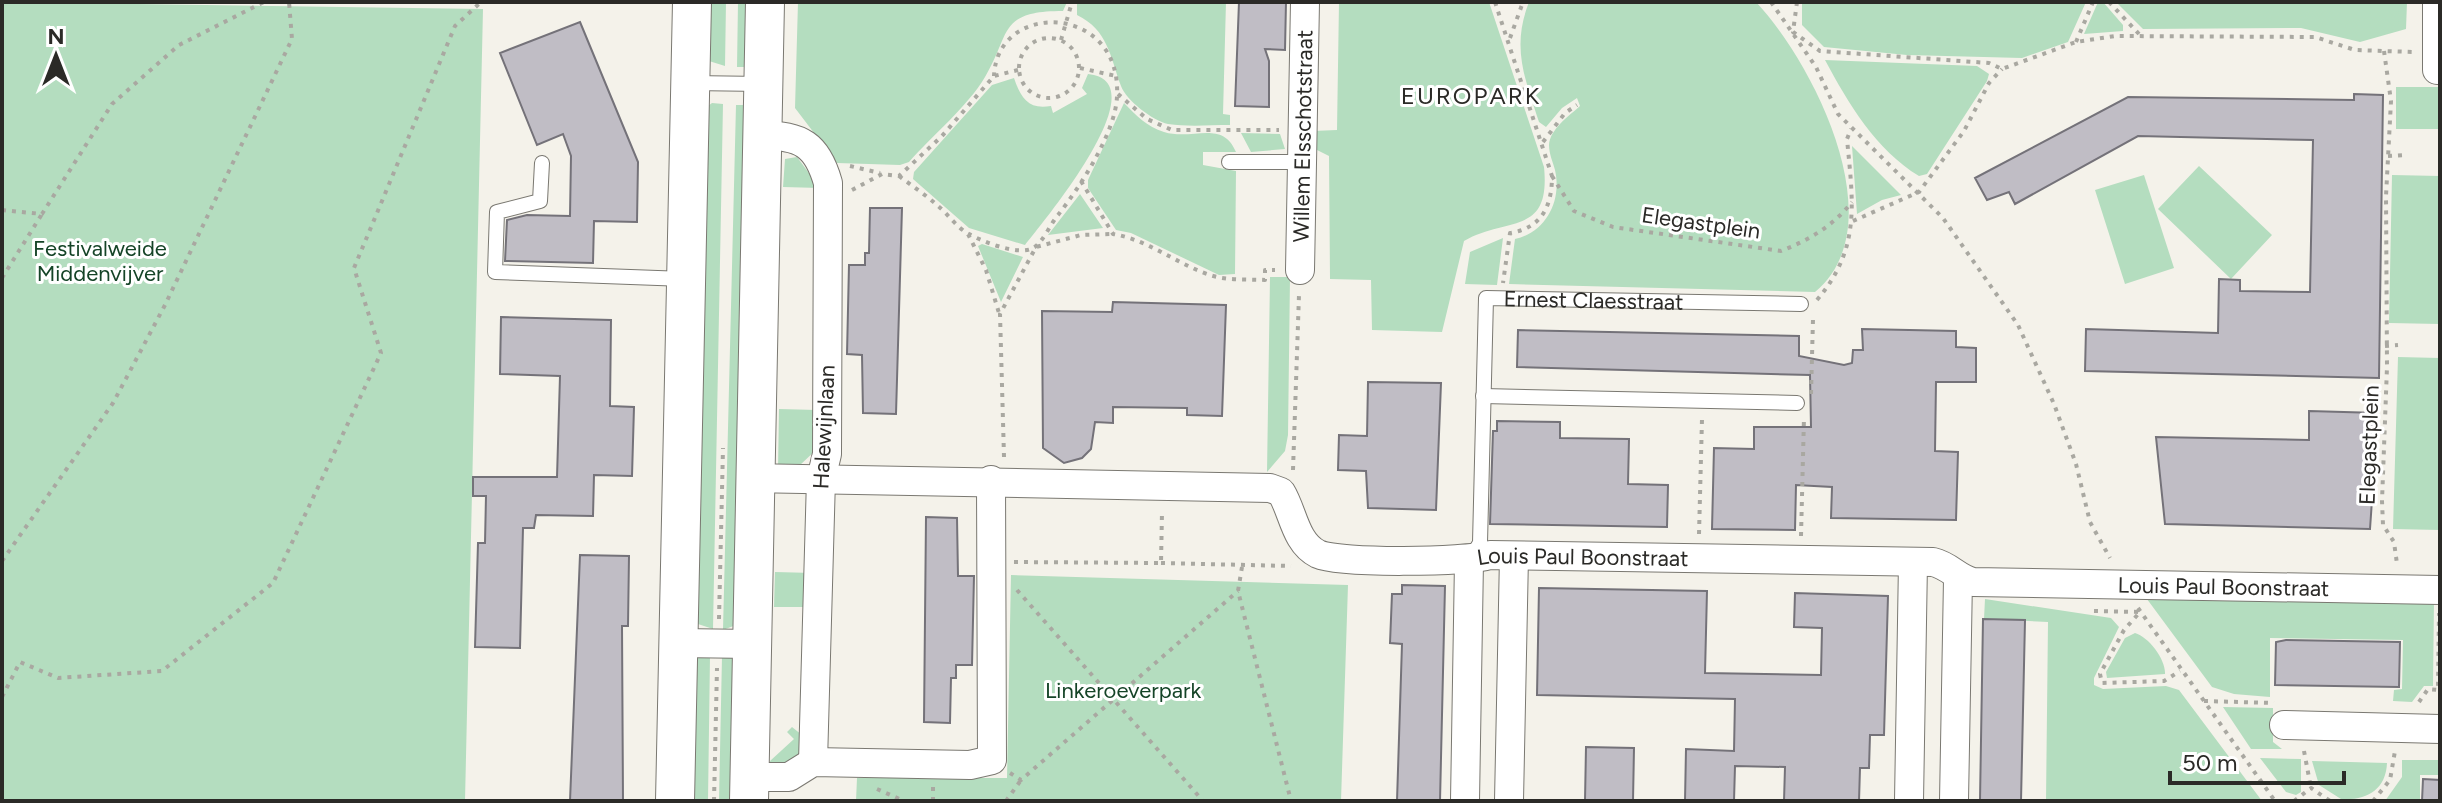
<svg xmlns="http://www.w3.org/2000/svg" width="2442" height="803" font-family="Figtree,sans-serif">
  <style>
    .green { fill: #b4ddbf }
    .building { fill: #c0bdc5; stroke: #747279; stroke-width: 2 }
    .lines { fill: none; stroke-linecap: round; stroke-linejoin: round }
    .service-casing { stroke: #7a7871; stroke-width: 16 }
    .minor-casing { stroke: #7a7871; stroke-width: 30 }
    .secondary-casing { stroke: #7a7871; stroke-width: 40 }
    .path { stroke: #a9a8a1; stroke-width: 4; stroke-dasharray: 4 6; stroke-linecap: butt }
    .service { stroke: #fff; stroke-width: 14 }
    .minor { stroke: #fff; stroke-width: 28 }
    .secondary { stroke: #fff; stroke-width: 38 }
    .labels { text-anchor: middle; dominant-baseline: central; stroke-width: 6; stroke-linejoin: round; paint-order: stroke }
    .street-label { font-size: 22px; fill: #2b2a27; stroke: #fff }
    .park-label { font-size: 22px; fill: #154427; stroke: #fff }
    .neighbourhood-label { font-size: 24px; letter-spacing: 2px; fill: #2b2a27; stroke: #fff }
  </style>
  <rect width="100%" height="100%" fill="#f4f2ea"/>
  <!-- green -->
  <path class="green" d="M2 2 483 9 465 801H2Z
    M706 2H726L725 66 709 61Z
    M738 2H757L745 67H737Z
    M798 2H1067L1063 11C997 11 1011 34 985 77 968 106 932 136 909 162L900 165 837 163 795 108Z
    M1077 2H1226L1223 114 1230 115V125C1210 125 1188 127 1168 124 1153 121 1126 100 1121 86 1110 56 1108 30 1077 15Z
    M1339 2H1489L1544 167C1551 237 1506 216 1464 241L1442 332 1372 330 1371 280 1330 279 1329 156 1317 150 1313 131 1337 130Z
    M1529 2H1756C1813 62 1896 225 1815 292L1509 284 1515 239C1546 232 1562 201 1555 170 1553 162 1549 154 1549 145 1550 129 1569 116 1580 106L1577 98 1562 108 1546 127 1539 122C1525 78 1511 48 1529 2Z
    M1802 2H2086L2068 42 2022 58 1907 55 1824 47 1802 25Z
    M2098 2H2103L2123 25V31L2084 34Z
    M2116 2H2407L2406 29 2360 42 2301 28 2143 29Z
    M1825 60 1977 66 1989 74 1987 81 1927 174 1919 176C1876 150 1848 103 1825 60Z
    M1088 74C1161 81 1043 222 1025 245L969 228 913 179 914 172 992 85 1014 78C1021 99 1029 110 1051 106L1053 113 1087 94 1082 88Z
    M2396 87H2440V129H2396Z
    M712 103 723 104 713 629 698 624 694 617 704 109Z
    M1124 103C1136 115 1147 127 1164 132 1193 141 1222 119 1236 152H1203V165L1236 171 1235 274 1219 275 1131 233 1116 230 1088 188V180Z
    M736 105H748L736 625 723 630Z
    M1241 133 1280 134 1285 149 1251 152Z
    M1852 146 1901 195 1882 200 1857 214Z
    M797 157 820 188 783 187 785 159Z
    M2199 166 2272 235 2231 279 2158 209Z
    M2144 175 2174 268 2125 284 2095 190Z
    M2392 175 2440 176V324L2389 323Z
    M1080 194 1103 228 1048 235Z
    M1503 238 1497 285 1465 284 1470 252Z
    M982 244 1023 257 1001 302 978 246Z
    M1270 277H1290L1288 435 1285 451 1267 472Z
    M2398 357 2440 358V530L2393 529Z
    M779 409 817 410V449L799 466 778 470Z
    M775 572 813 573 811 607H774Z
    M1011 575 1348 585 1341 801H856L857 778H1007Z
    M2144 595 2434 600 2433 686H2424L2412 702 2393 701 2394 690 2402 689 2403 640 2270 638V697L2234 694 2212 687Z
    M1985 599 2111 618 2119 627 2094 678V685L2103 689 2166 686 2179 690 2262 801H2046L2048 622 1984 619Z
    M2135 633C2149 637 2166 660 2165 674L2107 678 2106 672 2125 638Z
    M697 656H710L708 801H688Z
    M722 656H733L738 801H719Z
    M2223 707 2273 708V742L2282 749H2251Z
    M792 727 807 739C800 756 789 766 771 767L770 761 794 739 787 732Z
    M2260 758 2301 759V792L2296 795 2286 792Z
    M2402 760H2439V775H2420V801H2385L2402 777Z
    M2312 761 2387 763C2386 790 2366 801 2341 799L2319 785Z"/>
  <!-- building -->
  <path class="building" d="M1239 2H1286L1285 50 1265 49 1269 61V107L1235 106Z
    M580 22 638 162 637 222 594 221 593 263 505 261 507 220 527 215 570 216 571 156 563 134 537 145 500 53Z
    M2354 94 2383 95 2379 378 2085 371 2086 329 2218 333 2219 279 2240 280V291L2310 292 2313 140 2138 136 2015 204 2009 192 1987 200 1975 178 2128 97 2354 100Z
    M870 208H902L896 414 863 413 862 355 847 354 849 265H865V253H869Z
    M1113 302 1226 305 1222 416 1187 415V408L1113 407V423L1095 422 1091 449 1082 458 1064 463 1043 448 1042 311 1112 312Z
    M501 317 611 320 610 406 634 407 632 476 594 475 593 516 536 515 534 528H523L520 648 475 647 478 543H485L486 496H473V477H557L560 376 500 374Z
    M1862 329 1956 331V347L1976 348V382H1936L1935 451 1958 452 1956 520 1831 518 1832 487 1796 485 1795 530 1712 529 1714 448 1754 449V427H1811L1810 375 1517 367 1518 330 1799 336V356L1844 365 1852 363 1853 350H1863Z
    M1368 382 1441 383 1436 510 1368 508 1366 471 1338 470 1339 435 1367 436Z
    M2309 411 2378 413 2370 529 2165 524 2156 437 2309 440Z
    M1497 421 1560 422V438L1629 439 1628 484 1668 485 1667 527 1490 524 1493 431H1497Z
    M926 517 957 518 958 576H974L972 665H956V678H951L950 723 924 722Z
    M580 555 629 556 628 626H622L623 801H570Z
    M1402 585 1445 586 1440 801H1397L1402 644 1390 643 1392 594H1402Z
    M1539 588 1707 591 1705 673 1821 675 1822 628 1794 627 1795 593 1888 596 1884 735H1870L1869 768H1860L1859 801H1784L1785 767 1735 766 1734 801H1685L1686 749 1734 751 1735 699 1537 695Z
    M1983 619 2025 620 2021 801H1980Z
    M2286 640 2400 642 2399 687 2275 685 2276 642Z
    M1586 747 1634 748 1633 801H1585Z
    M2423 779 2440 780V801H2422Z"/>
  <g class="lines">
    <!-- service casing -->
    <g class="service-casing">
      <g id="service">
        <path d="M691 83 762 84"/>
        <path d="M1229 162H1302"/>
        <path d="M542 163 540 201 497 212 495 272 685 279"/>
        <path d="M1483 396 1797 403"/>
        <path id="s1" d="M1472 556 1480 543 1486 298 1801 304"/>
      </g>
    </g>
    <!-- minor casing -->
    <g class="minor-casing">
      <g id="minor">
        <path d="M2437 2V70H2440"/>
        <path d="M762 135C801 136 817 144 828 183L827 454 821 479 813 762"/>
        <path id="s2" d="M1300 270 1305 2"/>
        <path id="s3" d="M755 478 1270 488 1281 492C1293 511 1295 543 1318 554 1341 564 1465 562 1490 555L1933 562C1950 566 1957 578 1973 582L2440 590"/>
        <path d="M679 643 752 644"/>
        <path d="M2284 725 2440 729"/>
        <path d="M749 777H789L813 762 970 765 992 760 991 480"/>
        <path d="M1465 801 1469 561"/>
        <path d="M1509 801 1514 556"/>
        <path d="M1909 801 1913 562"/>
        <path d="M1954 801 1958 579"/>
      </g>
    </g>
    <!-- secondary casing -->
    <g class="secondary-casing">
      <path id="secondary" d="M675 801 692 2
        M749 801 765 2"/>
    </g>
    <!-- path -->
    <path class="path" d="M1495 2 1552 176C1552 206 1542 228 1510 233L1503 283
      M1771 2 1816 67 1838 114 1943 218 2018 325 2054 404 2076 464 2090 522 2110 558
      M1797 2 1793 32 1820 51 1989 63 2002 69 2076 42 2115 36 2315 37 2355 50 2413 52
      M2109 2 2139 34
      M1019 68a30 30 0 1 1 60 0a30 30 0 1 1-60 0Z
      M1510 38 1523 2
      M1061 40 1072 2
      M2076 42 2093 2
      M2384 51 2391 101 2386 196 2387 367 2382 501 2383 525 2394 542 2397 564
      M1080 68 1116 76
      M1118 94 1147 119 1172 130H1279
      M1543 142 1565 113 1577 105
      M2388 156 2405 155
      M850 166 880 173
      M899 176C912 186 926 195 938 206 948 214 957 228 969 234 983 242 1019 256 1033 248 1042 244 1051 223 1058 215 1080 187 1116 132 1117 96 1122 3 997 0 994 76
      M1552 176 1574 211 1613 227 1781 251C1809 240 1833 226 1852 202
      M1081 181 1113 234C1148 240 1174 262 1207 274 1225 281 1246 279 1265 280V270H1275
      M852 190 882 174 899 176 942 136 994 76 1018 70
      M2 210 42 214 112 104 179 45 264 2
      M1853 221 1919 192 1964 131 1989 83 2002 69
      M968 234 986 270 999 313
      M2 278 42 214
      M1817 300C1861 248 1853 203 1847 139L1851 129
      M2385 346 2398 345
      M1811 394 1813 319
      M1004 457 1000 314 1036 247 1081 235 1113 234
      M1293 470 1299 295
      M1699 534 1702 419
      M1801 536 1804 417
      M2 561 113 403 165 305 292 39 289 2
      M1014 562 1161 563 1162 512
      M1161 563 1291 566
      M1242 567 1238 591 1291 801
      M1017 590 1203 801
      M2138 608 2275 801
      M2094 611 2140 612 2124 630 2100 674 2102 683 2164 681 2180 671
      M719 619 723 448
      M2 697 20 662 58 678 162 671 273 583 381 353 354 268 455 26 481 2
      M2204 701 2274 703
      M2419 702 2428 689 2438 690 2439 613
      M2304 751 2311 788
      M1010 773 1021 780 1238 591
      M933 787V801
      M877 789 904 801
      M714 801 717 668
      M1006 801 1021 780
      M2294 801 2311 788 2330 801
      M2373 801 2390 780 2395 751"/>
    <!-- service -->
    <use href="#service" class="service"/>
    <!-- minor -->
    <use href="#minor" class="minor"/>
    <!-- secondary -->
    <use href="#secondary" class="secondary"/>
  </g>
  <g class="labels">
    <!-- street labels -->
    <g class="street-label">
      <text stroke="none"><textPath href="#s2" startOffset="134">Willem Elsschotstraat</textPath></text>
      <text transform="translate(1701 223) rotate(8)">Elegastplein</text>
      <text stroke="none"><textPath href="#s1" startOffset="368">Ernest Claesstraat</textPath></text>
      <text transform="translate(824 427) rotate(-87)">Halewijnlaan</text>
      <text transform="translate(2369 445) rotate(-88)">Elegastplein</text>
      <text stroke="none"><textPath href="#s3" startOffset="866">Louis Paul Boonstraat</textPath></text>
      <text stroke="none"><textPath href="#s3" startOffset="1512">Louis Paul Boonstraat</textPath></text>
    </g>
    <!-- park labels -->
    <g class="park-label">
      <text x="100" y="248">Festivalweide<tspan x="100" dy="25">Middenvijver</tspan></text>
      <text x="1123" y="690">Linkeroeverpark</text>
    </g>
    <!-- neighbourhood labels -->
    <g class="neighbourhood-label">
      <text x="1471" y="95">EUROPARK</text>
    </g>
  </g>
  <!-- border -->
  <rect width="2442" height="803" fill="none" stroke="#2b2a27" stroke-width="8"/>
  <!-- north arrow -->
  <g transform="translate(56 56)" stroke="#ffffff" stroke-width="6" paint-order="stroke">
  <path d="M0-6L14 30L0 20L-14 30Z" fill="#2b2a27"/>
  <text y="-12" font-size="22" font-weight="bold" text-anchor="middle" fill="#2b2a27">N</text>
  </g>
  <!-- scale -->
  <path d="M2170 771v12h174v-12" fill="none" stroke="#2b2a27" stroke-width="4"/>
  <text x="2182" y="771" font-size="24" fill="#2b2a27" stroke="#ffffff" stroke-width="6" paint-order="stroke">50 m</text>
</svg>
